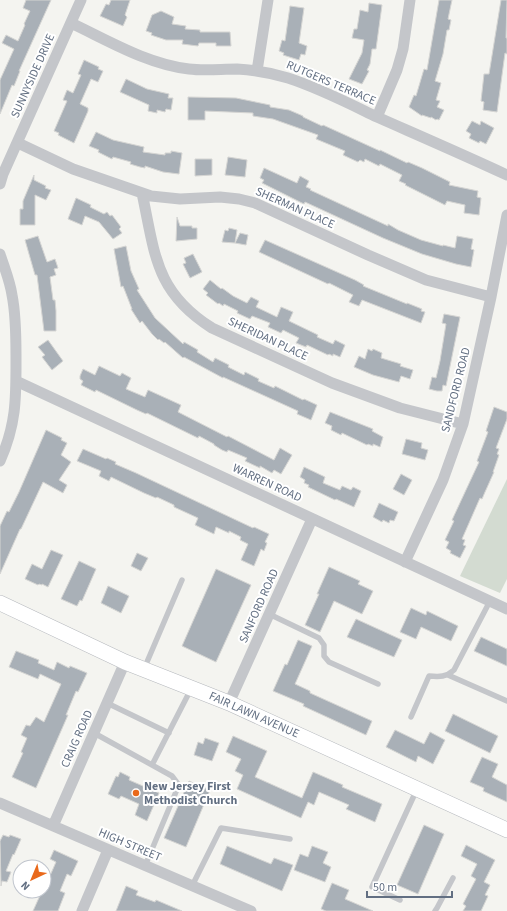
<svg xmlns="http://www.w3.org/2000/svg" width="507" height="911" font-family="'Source Sans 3',sans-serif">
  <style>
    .green { fill: #d3dbd1 }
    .building { fill: #a9b0b7; stroke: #d5d5d3 }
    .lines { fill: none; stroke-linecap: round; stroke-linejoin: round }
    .secondary-casing { stroke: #b6b9be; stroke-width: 16 }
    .service { stroke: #c4c6ca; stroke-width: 5.5 }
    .minor { stroke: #c4c6ca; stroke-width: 11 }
    .secondary { stroke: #fff; stroke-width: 15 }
    .poi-dot { fill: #e9691b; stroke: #fff; stroke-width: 1.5 }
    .labels { text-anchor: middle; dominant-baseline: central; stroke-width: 4; stroke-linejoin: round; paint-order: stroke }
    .street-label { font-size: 12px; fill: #626f82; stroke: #fff }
    .poi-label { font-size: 12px; font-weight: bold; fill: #626f82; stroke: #fff; text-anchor: start }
  </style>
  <rect width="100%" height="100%" fill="#f4f4f0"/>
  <!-- green -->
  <path class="green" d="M507 479V579L500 593 460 576Z"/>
  <!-- building -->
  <path class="building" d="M26 0H51L19 71H20L14 86 12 85 0 114V80L14 49 2 43 6 35 18 41 25 25 24 24 30 11 23 8Z
    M111 0H130L125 15 127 17 123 26 100 16 106 4 109 5Z
    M439 0H452L448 19 451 20 449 30H447L443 54 435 81 441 83 436 100 440 101 437 107 444 110 439 120 437 119 436 120 431 117V118L422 115V116L409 107 414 95 416 96 424 69 427 70Z
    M501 0H507L506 38H507V54L505 53 497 112 483 110 484 102 481 101 484 74H489Z
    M369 3 382 5 376 49H372L370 64 367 70 369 71 362 84 349 79 362 53 364 40 352 38 354 29H357L360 10 368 12Z
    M290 6 304 8 299 43 307 46 305 55 301 54 299 60 283 55 284 53 279 51 282 40 285 41Z
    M161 11 174 17 172 24 186 26 185 29 200 30V32H230L231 46H216V43H199L198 46 182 44 183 40H166L151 35 152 33 146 31 152 15Z
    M84 60 99 67 98 69 103 71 98 82 91 79 80 104 88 108V111L74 143 58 135 59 133 54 131 67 101 63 100 67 90 73 93 81 75 78 74Z
    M126 79 147 89 169 94 168 98H173L171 110 166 109 165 112 157 110V113L148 111 149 105 120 92Z
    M188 97 236 98 270 105V107L289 110 303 116V117L322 126 323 125 380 151V150L407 163 408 162 422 168 450 182 449 185 478 191 477 197 481 198 479 215 464 213 465 205 447 201 445 205 405 185 406 184 399 181 402 175 380 164 379 166 365 159 364 162 360 160 358 162 343 155 345 151 316 139 318 135 273 119 253 116V113L205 111V120H188Z
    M472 121 480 125 481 121 494 128 486 144 480 141 479 143 469 138 471 134 466 131Z
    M96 132 113 140 144 147 143 152 165 155V153H171V151L182 153 179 174 163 172 145 166V168L140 167 130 164 131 162 113 157 112 159 98 152 99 150 89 146Z
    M228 157 247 160 245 177 225 175Z
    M195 159H212V175L195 176Z
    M264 168 297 183 300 176 309 181 306 187 311 189 310 190 388 226V224L398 230 421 240 443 246V245L455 248 457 236 473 239 471 249 474 250 471 267 456 264 422 254 383 238 305 202 304 204 262 183 264 180 260 178Z
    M34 175V180L46 186 45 188 51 190 46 200 35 195V225H20V209H23V201Z
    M76 198 91 205 90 207 104 214 107 212 110 216 112 215 121 227 119 229 122 233 113 239 99 222 85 216 82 225 68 219Z
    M177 217 180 226H192V228H197V239L176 241Z
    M229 228 237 230 235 243 222 242 225 230 228 231Z
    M240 233 248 235 246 245 235 243Z
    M38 236 47 262 55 259 58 268 54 269 56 275 50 277 53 300H55L56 311V331H44L37 275H35L25 240Z
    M265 240 355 280 364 285 363 286 407 304V303L422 309 421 311 425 312 421 323 362 300 359 306 349 302 353 295 329 283 328 284 259 252Z
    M126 246 131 271 139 289 137 290 155 318 183 344 184 342 198 350 197 352 213 362 215 358 229 365 228 367 244 375 245 372 259 379 258 381 274 388 275 386 303 400 304 399 317 405 311 420 297 414 298 411 223 377V378L184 357 183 358 165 342 164 343 159 339 158 340 152 334 142 321 140 323 131 309H132L123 286 121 287 114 249Z
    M193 254 202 272 190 278 183 264 186 263 184 258Z
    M210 280 221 289 222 288 233 296 247 303 251 297 259 301 256 307 277 317 281 307 293 312 289 321 318 335 317 337 333 344 335 340 345 345 340 357 333 354V356L329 354 328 355 307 345 306 347 296 343 299 338 283 330 281 333 268 327 270 323 252 316 250 319 237 313 238 311 224 304 223 306 219 303 218 304 206 295 208 293 203 289Z
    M444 314 460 317 446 386 443 385 442 391H437L429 389 432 377 436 378 440 361 446 324 442 323Z
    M48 340 63 361 52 370 42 357 45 355 38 347Z
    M368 349 372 351 373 349 382 353 381 358 401 364 400 366 413 370 410 379 401 376 399 382 373 375 354 367 359 356 365 359Z
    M99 366 120 376 122 373 131 378 126 389 145 397 148 390 181 405 178 412 227 437 228 436 274 460 280 448 292 455 281 474 274 470 272 473 260 466V468L245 461 247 458 228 450 227 452 222 450 214 445V444L199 436 198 438 147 413 146 414 137 410 96 390 95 392 81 385 83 381 80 379V376L83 369 95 375Z
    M494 407 507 412V419L496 448 499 449 497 454 499 455 493 472H494L485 492 482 499 480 498 462 539 465 540 463 545 466 546 460 558 450 553 451 551 446 548 449 542 445 540 454 521 452 520 479 462 477 461 488 432 486 431Z
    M330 412 373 429 372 431 383 437 380 447 373 444V446L368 444 367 445 342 433 341 435 331 430 332 426 325 423Z
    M46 430 62 438 61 440 67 443 61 455 71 462 59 480 67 485 63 493 43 482 21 529H20L0 574V526L7 511 9 512 19 492Z
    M406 439 422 443 421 448 428 450 425 460 402 454Z
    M83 449 106 459 107 458 116 462 115 464 136 473 253 528 254 527 269 534 265 542 267 543 264 551 261 549 254 566 241 560 248 544 240 540 241 537 229 531V533L216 527 214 534 195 525 198 518 174 507V505L157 497 156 498 144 493 111 477 109 481 99 476 101 471 77 461Z
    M304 467 325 477 323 483 340 490 342 486 351 490 353 487 361 491 354 507 336 499 335 500 308 487 309 485 304 483 305 480 300 477Z
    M401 474 412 480 404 495 393 489Z
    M379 503 398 512 394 521 390 520 389 523 383 520 382 522 373 517Z
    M51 550 63 555 48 587 42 584V585L39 584 38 585 25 579 32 564 42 569Z
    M137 553 148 558 141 571 131 566Z
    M79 561 96 569 82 601 80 600 77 606 61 599Z
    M329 567 360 581 358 584 373 591 362 614 334 601 320 632 305 625 319 594H317Z
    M216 569 251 585 216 662 182 646Z
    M108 586 129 596 121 613 101 603Z
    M411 608 426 615 427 611 458 626 451 641 421 627 416 639 400 632Z
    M356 619 402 640 394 657 347 637Z
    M481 637 507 649V666L474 651Z
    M298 640 312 646 295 684 310 691V693L372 721 366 735 303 706 304 704 273 691 285 664 287 665Z
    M16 651 39 660 38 663 54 670 57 662 69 668 70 666 87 673 78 692 76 691 66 715H68L36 788 12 777 23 753 21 752 27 738 21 735 26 725 30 726 36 717 44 722 61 684 40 674 38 679 9 667Z
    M453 714 498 736 490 753 445 731Z
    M395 730 424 744 430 732 445 740 433 764 418 756 416 762 386 747Z
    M233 736 267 751 255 777 302 798 313 772 343 785 342 787 382 804 375 822 346 809 349 805 319 792 314 805 308 802 301 818 237 789 243 775 235 771 241 759 226 752Z
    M205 738 219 743 212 761 194 755 198 742 203 744Z
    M482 757 498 764 492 777 507 785V802L483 791 484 788 470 782Z
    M120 772 130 777 129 780 159 793 147 821 135 815 139 804 121 796 119 799 108 794 116 776 118 777Z
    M189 781 210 790 186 847 164 838Z
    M424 825 444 834 418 894 397 885Z
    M3 835 9 837 10 835 21 839 14 855 13 854 6 871 11 872 7 882 2 881 1 886 0 841Z
    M466 845 495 860 484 882 490 885 485 895 488 896 481 911H463L466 906 463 904 476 879 471 876 477 864 461 856Z
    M227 846 271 864 274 858 293 865 282 891 220 864Z
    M312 846 328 852 323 863 331 867 325 882 294 870 300 854 308 857Z
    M54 850 78 861 71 876 67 874 60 891 65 893 58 911H33L42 891H44V876L49 878 56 862 50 859Z
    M332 883 349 890 345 899 373 911H326L321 909Z
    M126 886 138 891 136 895 155 902 156 900 182 911H116Z"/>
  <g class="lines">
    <!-- secondary casing -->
    <g class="secondary-casing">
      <path id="secondary" d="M0 603 125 662 229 703 507 830"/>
    </g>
    <!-- service -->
    <path class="service" d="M269 614 319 638 324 645V656L329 662 378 684
      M144 669 182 580
      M448 675 507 701
      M107 703 169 733
      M411 717 429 676C440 677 446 677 454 670L490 601
      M94 733 172 776 178 784V787L145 866
      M152 765 191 689
      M192 886 221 828 290 839
      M400 900 372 887 417 789
      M435 911 437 908 453 878"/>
    <!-- minor -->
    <path class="minor" d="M71 23C109 41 147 64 189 69 205 71 221 69 237 69 255 70 272 73 288 78 319 88 348 103 377 117 420 136 464 155 507 175
      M257 71 268 0
      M377 117 397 70 403 49 410 0
      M18 143 73 169 151 196 180 199 220 197 239 199 255 203 368 255 426 280 491 297
      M0 184 3 174 81 0
      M142 193C155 254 155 292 212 328L332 383 400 408 463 424
      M0 254C4 267 10 281 12 295 16 315 16 336 16 356 16 396 17 423 0 461
      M16 381 507 609
      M405 562 443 480 463 424 491 297 507 215
      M229 703 312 519
      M0 803 251 911
      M53 826 125 662
      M82 911 108 850"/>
    <!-- secondary -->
    <use href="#secondary" class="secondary"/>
  </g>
  <!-- markers -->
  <circle class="poi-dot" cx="136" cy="793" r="4"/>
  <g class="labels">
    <!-- street labels -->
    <g class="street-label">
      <text transform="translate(33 76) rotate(-66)">SUNNYSIDE DRIVE</text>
      <text transform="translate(331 83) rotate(23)">RUTGERS TERRACE</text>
      <text transform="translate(295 208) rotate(24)">SHERMAN PLACE</text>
      <text transform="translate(268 339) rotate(25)">SHERIDAN PLACE</text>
      <text transform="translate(456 390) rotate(-76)">SANDFORD ROAD</text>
      <text transform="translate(267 483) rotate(25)">WARREN ROAD</text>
      <text transform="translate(259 606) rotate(-66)">SANFORD ROAD</text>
      <text transform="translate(254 715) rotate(24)">FAIR LAWN AVENUE</text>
      <text transform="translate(77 739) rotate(-66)">CRAIG ROAD</text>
      <text transform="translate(130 845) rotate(23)">HIGH STREET</text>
    </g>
    <!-- poi labels -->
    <g class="poi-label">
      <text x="144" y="786">New Jersey First<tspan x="144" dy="14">Methodist Church</tspan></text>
    </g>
  </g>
  <!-- north arrow -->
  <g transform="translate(32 879) rotate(224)"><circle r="19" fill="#ffffff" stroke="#c0c5cd"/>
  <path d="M0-3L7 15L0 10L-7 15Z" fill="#e9691b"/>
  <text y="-6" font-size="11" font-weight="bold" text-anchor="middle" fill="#626f82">N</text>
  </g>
  <!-- scale -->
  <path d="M367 891v6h85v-6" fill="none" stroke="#626f82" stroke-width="2"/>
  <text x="373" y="891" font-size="12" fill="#626f82" stroke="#ffffff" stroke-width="3" paint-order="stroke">50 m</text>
</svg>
